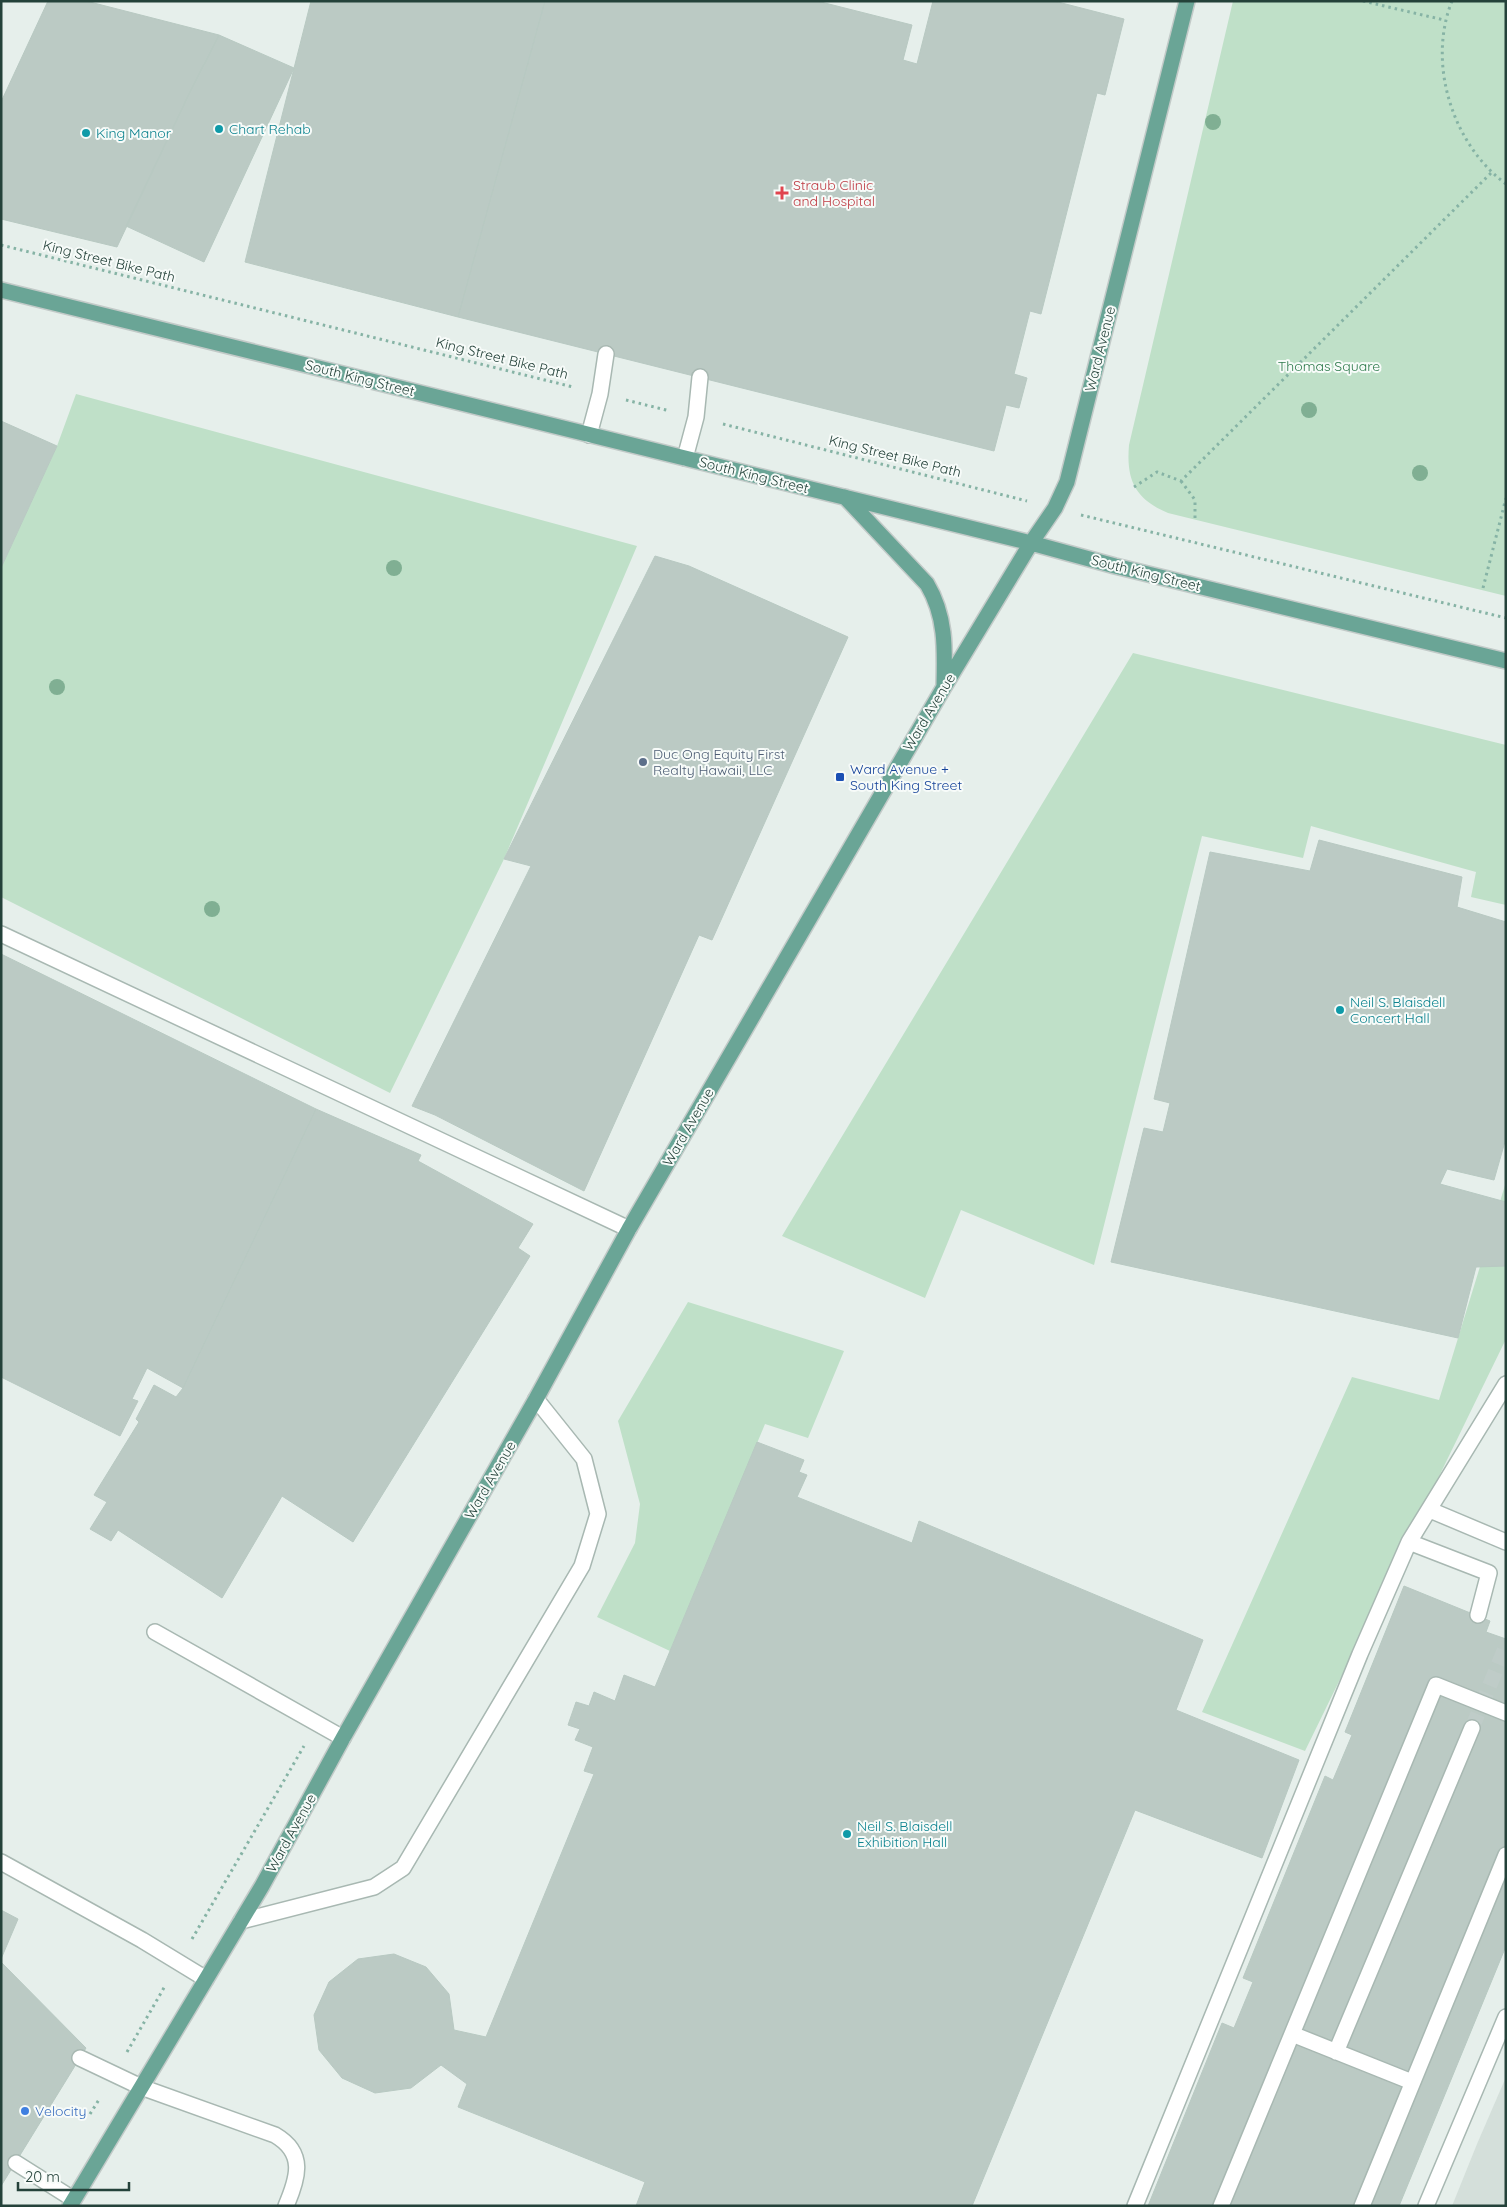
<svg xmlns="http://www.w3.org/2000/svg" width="1507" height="2207" font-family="Quicksand,sans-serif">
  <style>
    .built { fill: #d4dfda }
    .green { fill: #bfe0c8 }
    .building { fill: #bbcac4; stroke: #b8c9c2 }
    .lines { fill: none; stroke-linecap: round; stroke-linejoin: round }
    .minor-tunnel { stroke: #bfccc8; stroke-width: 15; stroke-dasharray: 15 8; stroke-linecap: butt }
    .minor-casing { stroke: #a8b8b2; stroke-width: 18 }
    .major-casing { stroke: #c2cac8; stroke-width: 18 }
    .path { stroke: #86b3a5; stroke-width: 3; stroke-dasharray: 2.5 4; stroke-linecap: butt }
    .minor { stroke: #fff; stroke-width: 15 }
    .major { stroke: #6aa596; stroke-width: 15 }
    .tree { fill: #80af93 }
    .culture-dot { fill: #0f9aa8; stroke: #f7fbf9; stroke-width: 2 }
    .health-dot { fill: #e0444e; stroke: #f7fbf9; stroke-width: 2 }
    .service-dot { fill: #5c6f8a; stroke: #f7fbf9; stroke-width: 2 }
    .transit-dot { fill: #1a4fb4; stroke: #f7fbf9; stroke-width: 2 }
    .shop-dot { fill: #3f7fe0; stroke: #f7fbf9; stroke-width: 2 }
    .labels { text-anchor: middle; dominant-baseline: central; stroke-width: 4; stroke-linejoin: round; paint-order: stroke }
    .culture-label { font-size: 14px; fill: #0d838f; stroke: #f7fbf9; text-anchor: start }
    .health-label { font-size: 14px; fill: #be3a42; stroke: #f7fbf9; text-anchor: start }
    .street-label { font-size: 14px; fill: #24423a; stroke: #f7fbf9 }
    .park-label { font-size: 14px; fill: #2d7a4b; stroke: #f7fbf9 }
    .service-label { font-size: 14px; fill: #4e5e75; stroke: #f7fbf9; text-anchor: start }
    .transit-label { font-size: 14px; fill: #164399; stroke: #f7fbf9; text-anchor: start }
    .shop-label { font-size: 14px; fill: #366cbe; stroke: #f7fbf9; text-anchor: start }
  </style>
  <rect width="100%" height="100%" fill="#e6efeb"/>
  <!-- built -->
  <path class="built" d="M1506 2077V2206H1452L1477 2144Z"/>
  <!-- green -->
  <path class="green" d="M1233 1H1506V596L1168 513C1135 499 1126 480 1129 445Z
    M76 394 637 546 504 859 390 1093 1 897V568L57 446Z
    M1133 653 1506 745V905L1471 897 1476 872 1311 826 1303 858 1202 836 1094 1265 961 1210 925 1298 782 1236Z
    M1506 1182V1339L1305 1751 1202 1712 1352 1377 1439 1400Z
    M688 1302 844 1351 808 1438 765 1424 670 1651 597 1617 635 1543 640 1504 618 1421Z"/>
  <!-- building -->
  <path class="building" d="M48 1H86L219 35 189 94 117 247 1 219V102Z
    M311 1H545L458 317 245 262Z
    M545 1H817L912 25 903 60 917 64 933 1H1054L1124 19 1105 95 1097 93 1041 314 1030 311 1014 374 1027 378 1019 408 1006 405 994 451 458 317Z
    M219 35 294 68 204 262 126 226 189 94Z
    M1 421 57 446 1 568Z
    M655 556 689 566 848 637 712 940 699 935 584 1191 435 1115 412 1106 531 866 504 859Z
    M1319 840 1462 877 1457 907 1506 922V1138L1494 1180 1447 1169 1440 1184 1506 1202V1266L1476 1267 1458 1338 1111 1262 1144 1128 1163 1132 1170 1103 1154 1099 1210 852 1310 871Z
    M1 954 316 1109 183 1388 147 1368 132 1399 138 1401 120 1436 1 1377Z
    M316 1109 421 1155 418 1161 533 1224 518 1248 530 1256 353 1542 282 1496 222 1598 118 1530 111 1541 90 1529 107 1502 94 1495 139 1422 136 1419 154 1385 176 1397 183 1388Z
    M757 1442 804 1460 799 1472 807 1475 797 1497 912 1543 919 1521 1203 1640 1176 1710 1299 1760 1262 1858 1135 1810 972 2206H636L645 2182 458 2107 467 2084 441 2065 411 2088 375 2093 342 2078 319 2050 314 2015 329 1982 358 1959 394 1954 426 1967 449 1994 454 2030 486 2037 594 1774 584 1771 593 1747 575 1740 580 1729 568 1725 576 1702 589 1706 594 1692 615 1701 624 1675 655 1687Z
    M1404 1586 1490 1621 1486 1632 1506 1639V1946L1399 2206H1148L1222 2023 1234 2028 1253 1982 1243 1978 1325 1776 1333 1780 1352 1735 1345 1732Z
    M1 1910 18 1919 1 1959Z
    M1 1962 86 2048 1 2186Z"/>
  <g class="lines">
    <!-- minor-tunnel -->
    <path class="minor-tunnel" d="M1472 1728 1506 1646"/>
    <!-- minor casing -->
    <g class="minor-casing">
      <path id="minor" d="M589 435 600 394 606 354
        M685 458 696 417 700 377
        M1 934 629 1229
        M1430 1510 1506 1542
        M1409 1542 1506 1384
        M155 1632 343 1738
        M1 1862 142 1940 206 1979
        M241 1921 374 1887 403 1868 582 1566 598 1514 584 1459 536 1399
        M1292 2034 1412 2082
        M1336 2052 1472 1728
        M80 2058 141 2087 275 2135C306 2153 298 2178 286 2206
        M16 2163 73 2199
        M1135 2206 1360 1654 1409 1542 1489 1573 1478 1615
        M1221 2206 1436 1685 1506 1713
        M1362 2206 1506 1855
        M1426 2206 1506 2017"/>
    </g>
    <!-- major casing -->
    <g class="major-casing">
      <path id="major" d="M1 290 1031 543 1115 566 1506 661
        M845 497 927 584C946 616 945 648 944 685
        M70 2206 262 1886 343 1738 536 1399 629 1229 944 687 1031 543 1055 508 1067 482 1187 1"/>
    </g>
    <!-- path -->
    <path class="path" d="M1363 1 1444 20
      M1452 1C1427 63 1452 144 1506 184
      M1 245 573 387
      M626 400 670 411
      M723 424 1027 501
      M1181 481 1195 500V519
      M1134 487 1157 472 1181 481 1491 173
      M1081 515 1506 618
      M1483 588 1506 498
      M192 1939 304 1746
      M127 2052 165 1986
      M90 2114 100 2098"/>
    <!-- minor -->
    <use href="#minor" class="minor"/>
    <!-- major -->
    <use href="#major" class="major"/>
  </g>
  <!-- trees -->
  <g class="tree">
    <circle cx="1213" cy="122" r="8"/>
    <circle cx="1309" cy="410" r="8"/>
    <circle cx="1420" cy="473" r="8"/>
    <circle cx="394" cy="568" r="8"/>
    <circle cx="57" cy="687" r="8"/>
    <circle cx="212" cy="909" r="8"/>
  </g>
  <!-- markers -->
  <g class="culture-dot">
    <circle cx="219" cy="129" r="5"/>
    <circle cx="86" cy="133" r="5"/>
    <circle cx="1340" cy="1010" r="5"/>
    <circle cx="847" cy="1834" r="5"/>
  </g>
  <path class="health-dot" d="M779.5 185.5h5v5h5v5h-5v5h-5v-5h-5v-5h5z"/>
  <circle class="service-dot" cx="643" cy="762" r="5"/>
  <rect class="transit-dot" x="835" y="772" width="10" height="10" rx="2.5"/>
  <circle class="shop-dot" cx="25" cy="2111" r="5"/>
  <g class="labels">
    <!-- culture labels -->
    <g class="culture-label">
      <text x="229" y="129">Chart Rehab</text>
      <text x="96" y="133">King Manor</text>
      <text x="1350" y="1002">Neil S. Blaisdell<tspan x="1350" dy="16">Concert Hall</tspan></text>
      <text x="857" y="1826">Neil S. Blaisdell<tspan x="857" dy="16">Exhibition Hall</tspan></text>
    </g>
    <!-- health labels -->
    <g class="health-label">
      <text x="793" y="185">Straub Clinic<tspan x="793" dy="16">and Hospital</tspan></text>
    </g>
    <!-- street labels -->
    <g class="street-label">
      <text transform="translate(109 261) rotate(14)">King Street Bike Path</text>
      <text transform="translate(1100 349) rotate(-76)">Ward Avenue</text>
      <text transform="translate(502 358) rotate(14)">King Street Bike Path</text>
      <text transform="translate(360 378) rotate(14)">South King Street</text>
      <text transform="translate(895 456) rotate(14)">King Street Bike Path</text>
      <text transform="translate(754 475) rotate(14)">South King Street</text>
      <text transform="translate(1146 573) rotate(14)">South King Street</text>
      <text transform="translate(929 712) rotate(-59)">Ward Avenue</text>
      <text transform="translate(688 1127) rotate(-60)">Ward Avenue</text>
      <text transform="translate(490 1480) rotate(-60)">Ward Avenue</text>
      <text transform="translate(291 1833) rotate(-61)">Ward Avenue</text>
    </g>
    <!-- park labels -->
    <g class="park-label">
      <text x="1329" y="366">Thomas Square</text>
    </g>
    <!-- service labels -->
    <g class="service-label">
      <text x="653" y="754">Duc Ong Equity First<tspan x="653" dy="16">Realty Hawaii, LLC</tspan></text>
    </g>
    <!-- transit labels -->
    <g class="transit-label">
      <text x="850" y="769">Ward Avenue +<tspan x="850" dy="16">South King Street</tspan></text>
    </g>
    <!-- shop labels -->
    <g class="shop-label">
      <text x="35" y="2111">Velocity</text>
    </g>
  </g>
  <!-- border -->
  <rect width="1507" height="2207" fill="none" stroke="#24423a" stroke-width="5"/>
  <!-- scale -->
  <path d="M18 2182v8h111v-8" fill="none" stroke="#24423a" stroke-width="2.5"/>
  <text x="25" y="2182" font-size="15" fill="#24423a" stroke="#f7fbf9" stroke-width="4" paint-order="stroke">20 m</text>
</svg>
